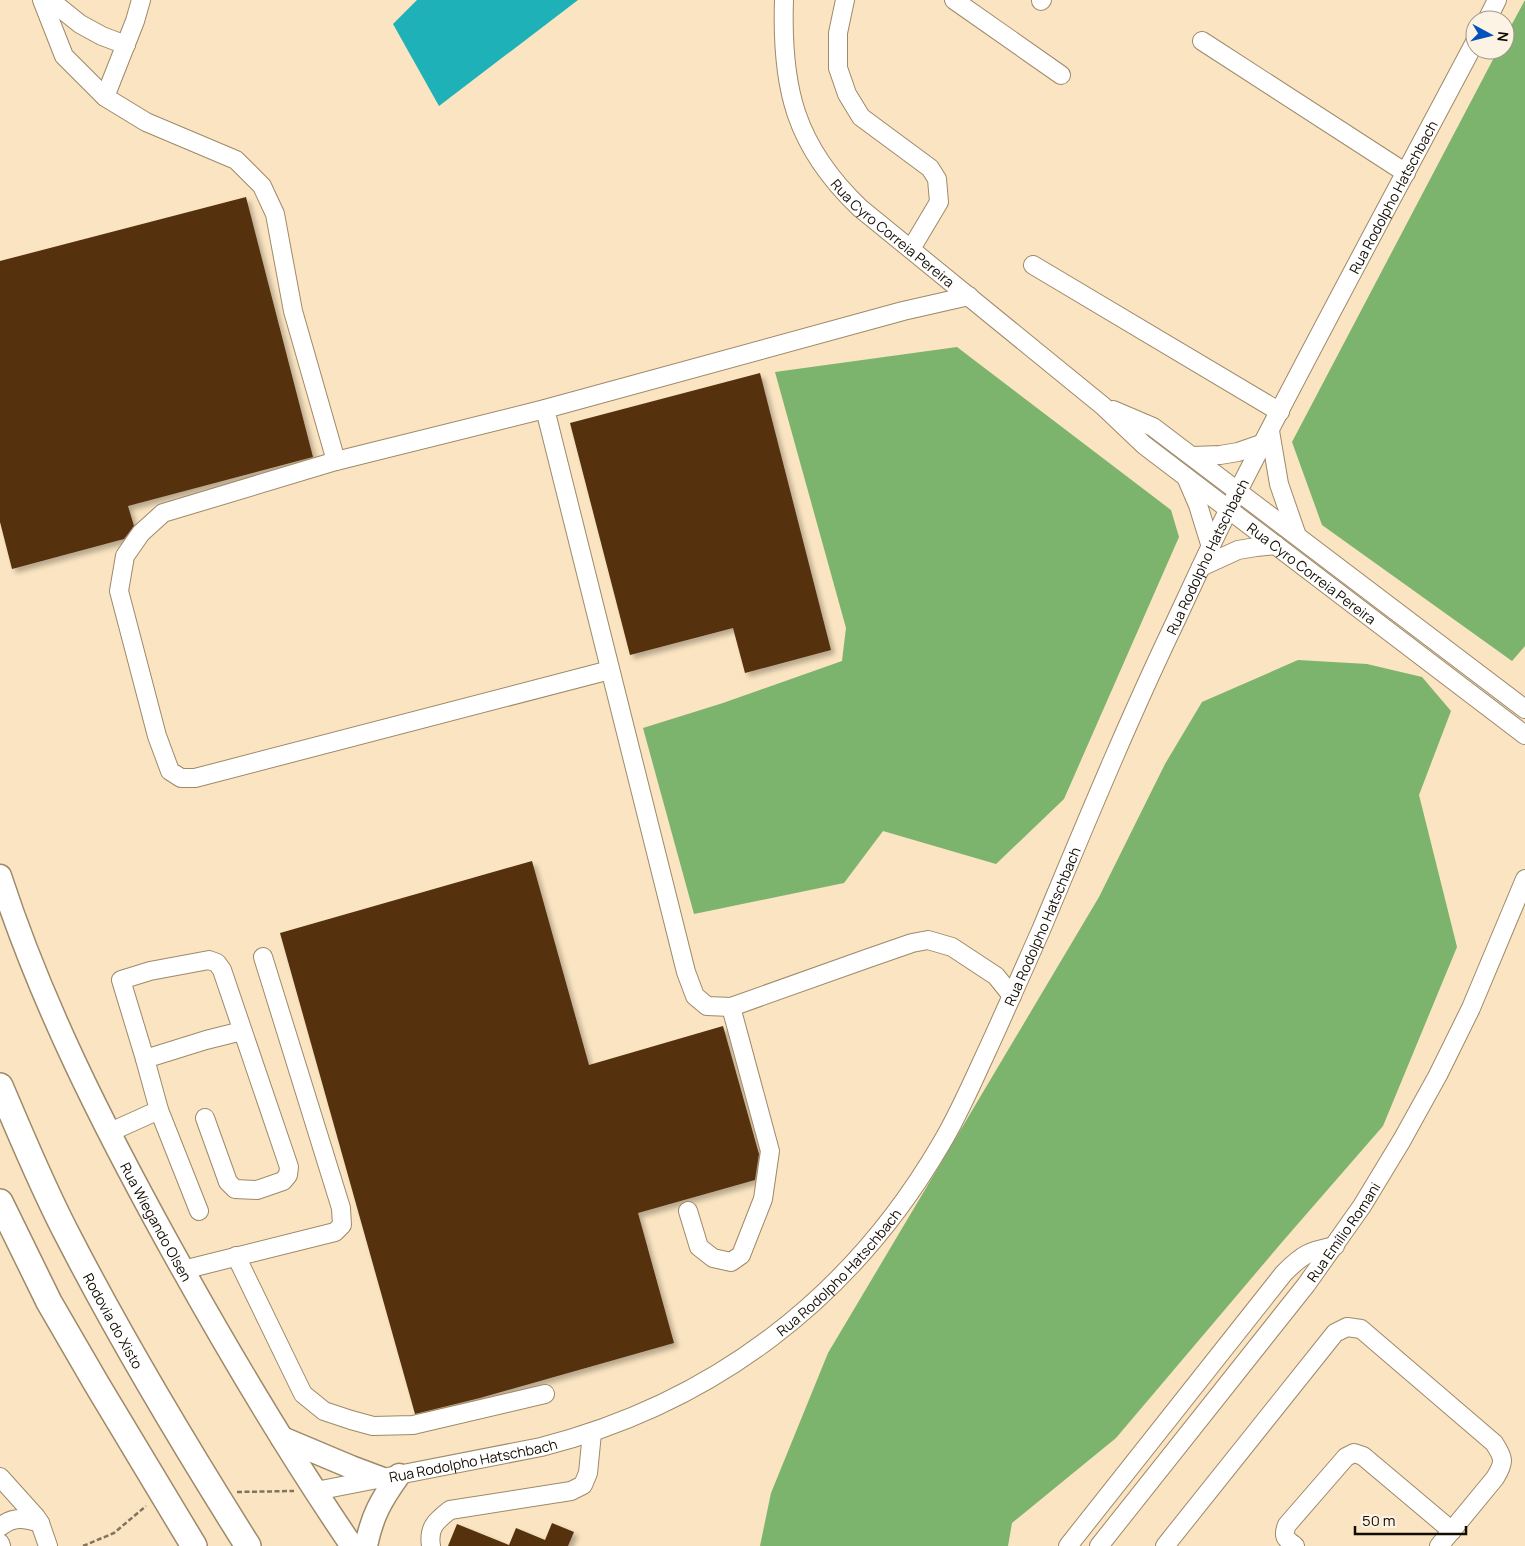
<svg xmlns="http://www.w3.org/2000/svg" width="1525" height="1546" font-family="Manrope,sans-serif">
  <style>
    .forest { fill: #7cb36d }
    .water { fill: #1eb2b8 }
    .building { fill: #543111; filter: url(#shadow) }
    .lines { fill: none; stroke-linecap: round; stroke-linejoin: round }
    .minor-casing { stroke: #9e8969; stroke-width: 20 }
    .major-casing { stroke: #9e8969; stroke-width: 25 }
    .highway-casing { stroke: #9e8969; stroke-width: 28 }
    .path { stroke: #81735d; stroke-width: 2.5; stroke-dasharray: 5 2.5; stroke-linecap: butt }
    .minor { stroke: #fff; stroke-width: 18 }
    .major { stroke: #fff; stroke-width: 22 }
    .highway { stroke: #fff; stroke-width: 25 }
    .labels { text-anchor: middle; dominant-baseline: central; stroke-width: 5; stroke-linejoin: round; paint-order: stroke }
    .street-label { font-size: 14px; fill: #130c02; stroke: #fcf3e5 }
  </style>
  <defs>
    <filter id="shadow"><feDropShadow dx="4" dy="4" stdDeviation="2.5" flood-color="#0004"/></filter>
  </defs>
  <rect width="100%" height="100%" fill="#fae4c1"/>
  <!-- forest -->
  <path class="forest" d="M1525 0V646L1512 661 1322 525 1292 442 1498 50H1505V37Z
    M957 347 1171 510 1179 537 1064 799 996 864 883 831 844 883 694 914 643 728 723 703 842 661 846 628 775 372Z
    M1298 660 1367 664 1422 677 1451 711 1419 795 1457 947 1383 1126 1283 1241 1116 1438 1012 1523 1008 1546H760L771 1493 828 1353 1099 897 1165 764 1202 702Z"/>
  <!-- water -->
  <path class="water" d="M417 0H578L439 106 393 24Z"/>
  <!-- building -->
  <path class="building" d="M246 197 313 457 128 506 134 526 124 539 12 569 0 522V261Z
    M760 373 831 650 745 673 733 628 630 655 570 423Z
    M532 861 589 1065 723 1026 759 1154 755 1180 638 1213 674 1343 480 1398 415 1414 280 933Z
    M552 1523 574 1532 568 1546H448L457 1524 509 1545 516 1528 545 1540Z"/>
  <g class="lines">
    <!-- minor casing -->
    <g class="minor-casing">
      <g id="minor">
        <path d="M42 0 64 56 105 97 146 122 236 160 262 186 275 214 293 311 336 461"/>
        <path d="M50 0 80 24 102 36 126 45"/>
        <path id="s1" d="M784 0C781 88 795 146 860 208L1103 406 1144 445 1525 735"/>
        <path d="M845 0 838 33V68L847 94 861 117 930 168 937 179 939 202 911 249"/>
        <path d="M954 0 1061 75"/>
        <path d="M1041 1 1042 0"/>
        <path d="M1487 20 1497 0"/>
        <path d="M1202 41 1406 173"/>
        <path d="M105 97 135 21 141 0"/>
        <path d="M1033 265 1280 412"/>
        <path d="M545 409 686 972 695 996 707 1006 731 1007 866 959 912 943 928 940 952 947 996 976 1012 996"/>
        <path d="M1113 410 1153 427 1525 709"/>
        <path d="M1270 431 1279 484 1297 536"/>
        <path d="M1192 456 1220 455 1238 452 1264 443"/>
        <path d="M1186 477 1198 505 1211 547"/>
        <path d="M1201 567 1238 550 1256 547 1276 545"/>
        <path d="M610 670 195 778H181L170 771 157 736 119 591 125 556 141 533 163 513 336 461 545 409 903 311 969 296"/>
        <path d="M145 1059 206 1040 242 1031"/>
        <path d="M108 1133 159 1110"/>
        <path d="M199 1211 159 1110 145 1059 121 980 150 971 209 960 217 963 222 970 289 1167 288 1175 283 1181 257 1190 235 1189 228 1182 205 1118"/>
        <path d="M688 1211 699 1247 713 1258 731 1262 741 1255 763 1199 770 1151 731 1007"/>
        <path d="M236 1256 303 1394 324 1411 351 1420 373 1426 413 1425 545 1394"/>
        <path d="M183 1270 335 1232 342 1225 341 1208 263 957"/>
        <path d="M0 1477 36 1517 40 1523 48 1546"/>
        <path id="s2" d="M316 1491 541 1447C714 1403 851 1298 941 1144 956 1119 968 1092 980 1066 1001 1021 1021 975 1041 930 1083 830 1124 730 1170 633 1190 591 1209 548 1230 507 1309 351 1393 197 1475 42"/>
        <path d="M0 1527C13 1516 25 1518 40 1523"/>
        <path d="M0 1543 1 1546"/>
        <path d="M431 1546C428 1527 436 1521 450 1510L571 1491 583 1485 588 1473 592 1433"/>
        <path d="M1068 1546 1284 1273C1303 1254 1309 1251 1335 1246"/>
        <path id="s3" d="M1099 1546 1306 1285 1362 1206 1402 1140 1438 1075 1471 1008 1525 879"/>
        <path d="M1165 1546 1335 1333 1347 1327 1361 1329 1494 1443C1504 1458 1505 1462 1495 1478L1439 1546"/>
        <path d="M1295 1546C1286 1539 1282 1537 1287 1525L1346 1457 1354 1453 1363 1456 1452 1531"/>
      </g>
    </g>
    <!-- major casing -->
    <g class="major-casing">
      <g id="major">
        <path id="s4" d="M0 876C42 1005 103 1125 168 1243 225 1346 285 1448 352 1546"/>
        <path d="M282 1438 351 1467 383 1479"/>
        <path d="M366 1546C372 1516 381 1500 399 1475"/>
      </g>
    </g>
    <!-- highway casing -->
    <g class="highway-casing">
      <g id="highway">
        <path id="s5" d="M0 1086C22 1137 43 1189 69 1238 123 1343 185 1446 248 1546"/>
        <path d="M0 1202 49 1302 96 1383 194 1546"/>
      </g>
    </g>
    <!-- path -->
    <path class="path" d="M237 1492 294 1491
      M83 1546 114 1533 146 1506"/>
    <!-- minor -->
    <use href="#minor" class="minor"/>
    <!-- major -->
    <use href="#major" class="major"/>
    <!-- highway -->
    <use href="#highway" class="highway"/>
  </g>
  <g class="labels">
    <!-- street labels -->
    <g class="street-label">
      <text stroke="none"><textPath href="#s2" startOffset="1795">Rua Rodolpho Hatschbach</textPath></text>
      <text stroke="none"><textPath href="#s1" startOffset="271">Rua Cyro Correia Pereira</textPath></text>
      <text stroke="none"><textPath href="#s2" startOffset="1390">Rua Rodolpho Hatschbach</textPath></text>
      <text stroke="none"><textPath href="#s1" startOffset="811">Rua Cyro Correia Pereira</textPath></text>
      <text stroke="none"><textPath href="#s2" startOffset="985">Rua Rodolpho Hatschbach</textPath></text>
      <text stroke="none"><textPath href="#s4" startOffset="380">Rua Wiegando Olsen</textPath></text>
      <text stroke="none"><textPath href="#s3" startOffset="398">Rua Emílio Romani</textPath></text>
      <text stroke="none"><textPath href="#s2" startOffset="580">Rua Rodolpho Hatschbach</textPath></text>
      <text stroke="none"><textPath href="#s5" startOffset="261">Rodovia do Xisto</textPath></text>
      <text stroke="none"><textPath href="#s2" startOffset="160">Rua Rodolpho Hatschbach</textPath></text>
    </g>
  </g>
  <!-- north arrow -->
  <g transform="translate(1490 35) rotate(97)"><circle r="24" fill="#fcf3e5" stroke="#9f978a"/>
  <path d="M0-4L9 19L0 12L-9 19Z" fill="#0252bc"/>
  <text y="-8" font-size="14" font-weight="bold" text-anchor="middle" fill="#130c02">N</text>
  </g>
  <!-- scale -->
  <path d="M1355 1526v8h111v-8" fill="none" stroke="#130c02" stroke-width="2.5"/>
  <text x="1362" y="1526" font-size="15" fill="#130c02" stroke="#fcf3e5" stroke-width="4" paint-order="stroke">50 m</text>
</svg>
